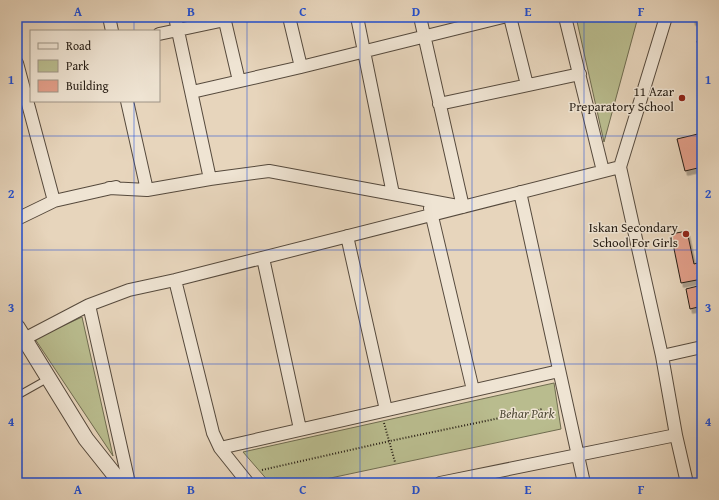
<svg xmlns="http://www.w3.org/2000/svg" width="719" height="500" font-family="'Gentium Book Plus',serif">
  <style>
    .green { fill: #b9bc8e; stroke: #6f6c50 }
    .building { fill: #e29e89; stroke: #251c13; filter: url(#shadow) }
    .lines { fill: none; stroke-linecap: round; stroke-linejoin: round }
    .service-casing { stroke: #564a3d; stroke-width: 8 }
    .minor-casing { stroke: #564a3d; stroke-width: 14 }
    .tertiary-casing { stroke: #564a3d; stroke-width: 17 }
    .path { stroke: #251c13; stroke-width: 2; stroke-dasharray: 1 2; stroke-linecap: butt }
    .service { stroke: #efe4d3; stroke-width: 6 }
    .minor { stroke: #efe4d3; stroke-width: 12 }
    .tertiary { stroke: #efe4d3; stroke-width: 15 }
    .grid { fill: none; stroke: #1d4ed8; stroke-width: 1; stroke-opacity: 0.55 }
    .poi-dot { fill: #8f2418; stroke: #efe4d3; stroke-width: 1.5 }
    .labels { text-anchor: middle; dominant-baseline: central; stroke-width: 3; stroke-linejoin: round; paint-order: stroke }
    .poi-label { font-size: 13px; fill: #251c13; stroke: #efe4d3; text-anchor: end }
    .park-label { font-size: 13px; font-style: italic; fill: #514c38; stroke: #efe4d3 }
    .neatline { fill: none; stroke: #1d4ed8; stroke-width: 1.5 }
    .grid-label { font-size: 13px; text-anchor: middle; font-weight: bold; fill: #1d4ed8 }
  </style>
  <defs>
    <filter id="shadow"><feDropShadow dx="2.5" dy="4.5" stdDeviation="0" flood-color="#0004"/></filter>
  </defs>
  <rect width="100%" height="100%" fill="#e7d5bc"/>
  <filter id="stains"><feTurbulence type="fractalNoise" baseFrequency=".005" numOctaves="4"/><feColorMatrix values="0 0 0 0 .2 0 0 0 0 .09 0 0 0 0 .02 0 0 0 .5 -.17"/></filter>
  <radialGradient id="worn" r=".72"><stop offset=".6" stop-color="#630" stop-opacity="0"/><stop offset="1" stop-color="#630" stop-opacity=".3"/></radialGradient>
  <!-- green -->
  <path class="green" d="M576 17H638L604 142Z
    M82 317 113 456 35 339Z
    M554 383 561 429 307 483H270L243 452Z"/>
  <!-- building -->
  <path class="building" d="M692 17H702V21H693Z
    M702 40V64L697 41Z
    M702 133V167L685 171 677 139Z
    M687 231 694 264 701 262 702 279 681 283 671 234Z
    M702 285V306L690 309 686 289Z"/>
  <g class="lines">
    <!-- service casing -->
    <g class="service-casing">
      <path id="service" d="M17 396 49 378"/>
    </g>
    <!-- minor casing -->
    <g class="minor-casing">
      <path id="minor" d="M109 17 112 31
        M175 17 210 179
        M224 17 239 81
        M289 17 301 67
        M357 17 393 194
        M510 17 527 85
        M565 17 603 171
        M666 17 620 167 662 356 676 435 687 483
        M159 34 225 20
        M17 63 54 201
        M192 92 301 67 503 17
        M127 101 147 190
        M439 104 580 74
        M109 188 147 190 210 179 269 171 463 207 420 17
        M520 192 584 483
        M430 208 473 390
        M17 219 54 201 116 187
        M347 236 386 410
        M263 258 300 429
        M175 280 213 433 220 448 248 483
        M89 305 129 483
        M24 339 89 305 129 290 175 280 620 167
        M662 356 702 347
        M220 448 559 371
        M440 483 676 435"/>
    </g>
    <!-- tertiary casing -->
    <g class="tertiary-casing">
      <path id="tertiary" d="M17 327 86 439 121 483"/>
    </g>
    <!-- path -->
    <path class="path" d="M384 423 395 462
      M262 470 390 441 543 409"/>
    <!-- service -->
    <use href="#service" class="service"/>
    <!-- minor -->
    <use href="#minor" class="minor"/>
    <!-- tertiary -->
    <use href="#tertiary" class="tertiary"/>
  </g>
  <!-- grid -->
  <path class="grid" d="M134 17V31M247 17V483M360 17V483M472 17V483M584 17V483M134 101V483M17 136H702M17 250H702M17 364H702"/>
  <!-- markers -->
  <g class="poi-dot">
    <circle cx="682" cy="98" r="4"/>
    <circle cx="686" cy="234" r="4"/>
  </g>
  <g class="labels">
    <!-- poi labels -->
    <g class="poi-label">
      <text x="674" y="91">11 Azar<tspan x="674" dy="15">Preparatory School</tspan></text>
      <text x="678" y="227">Iskan Secondary<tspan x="678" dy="15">School For Girls</tspan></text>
    </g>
    <!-- park labels -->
    <g class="park-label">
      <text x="527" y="413">Behar Park</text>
    </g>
  </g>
  <!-- margin -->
  <rect width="719" height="500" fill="none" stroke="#e7d5bc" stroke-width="44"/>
  <!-- legend -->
  <rect x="30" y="30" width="130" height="72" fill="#efe4d3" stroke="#9e9486"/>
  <rect x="38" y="43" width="20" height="6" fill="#efe4d3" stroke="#9e9486"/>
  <text x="66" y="50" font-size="12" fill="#251c13">Road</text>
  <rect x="38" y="60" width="20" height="12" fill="#b9bc8e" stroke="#9e9486"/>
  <text x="66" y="70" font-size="12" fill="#251c13">Park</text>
  <rect x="38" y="80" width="20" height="12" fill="#e29e89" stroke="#9e9486"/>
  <text x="66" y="90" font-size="12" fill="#251c13">Building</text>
  <rect x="22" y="22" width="675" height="456" class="neatline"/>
  <g class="grid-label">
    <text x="78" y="16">A</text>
    <text x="191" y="16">B</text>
    <text x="303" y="16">C</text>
    <text x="416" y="16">D</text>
    <text x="528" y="16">E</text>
    <text x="641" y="16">F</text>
    <text x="11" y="84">1</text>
    <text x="708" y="84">1</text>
    <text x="11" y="198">2</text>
    <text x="708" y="198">2</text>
    <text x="11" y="312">3</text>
    <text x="708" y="312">3</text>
    <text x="11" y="426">4</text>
    <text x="708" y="426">4</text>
    <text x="78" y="494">A</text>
    <text x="191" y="494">B</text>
    <text x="303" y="494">C</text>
    <text x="416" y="494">D</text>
    <text x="528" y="494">E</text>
    <text x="641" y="494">F</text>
  </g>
  <rect width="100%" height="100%" filter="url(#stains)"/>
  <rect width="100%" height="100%" fill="url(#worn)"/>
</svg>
